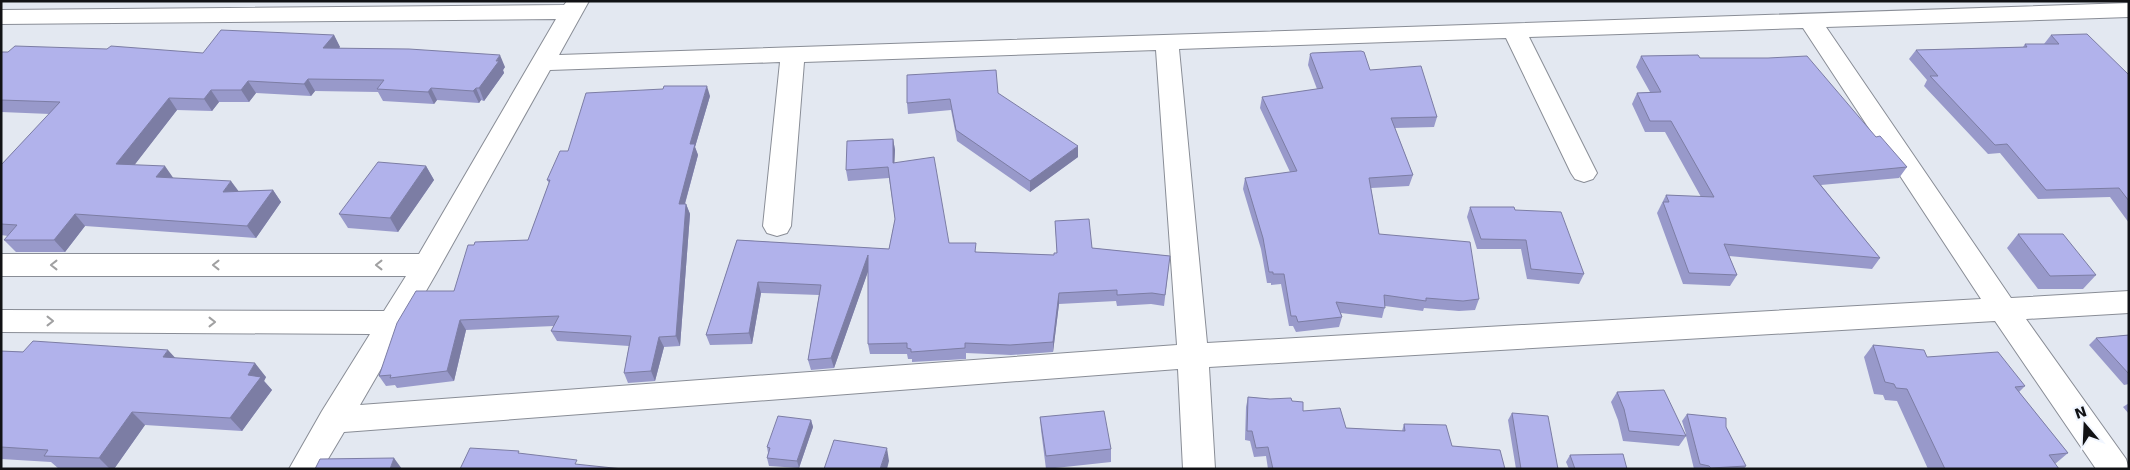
<svg xmlns="http://www.w3.org/2000/svg" width="2130" height="470" font-family="'DejaVu Sans',sans-serif">
  <style>
    .lines { fill: none; stroke-linecap: round; stroke-linejoin: round }
    .street-casing { stroke: #898d96; stroke-width: 2 }
    .street { fill: #fff; fill-rule: evenodd }
    .wall { fill: #9899ca }
    .shaded-wall { fill: #7c7da4 }
    .building { fill: #b1b2eb; stroke: #7c7da4 }
    .oneway { stroke: #a0a0a1 }
  </style>
  <rect width="100%" height="100%" fill="#e3e8f1"/>
  <g class="lines">
    <!-- street casing -->
    <g class="street-casing">
      <path id="street" d="M567 1H589L559 55 2129 3V17L1826 27 2011 298 2129 291V313L2026 319 2126 459 2129 469H2096L1995 321 1209 367 1215 469H1183L1178 369 344 432 322 469H289L322 411 370 334 1 332V310L384 311 406 276H1V254H419L556 19 1 24V10L564 5ZM1803 28 1981 299 1207 343 1179 49 1506 38 1571 173 1575 179 1584 182 1593 179 1597 173 1529 37ZM1156 50 1177 345 360 405 437 272 550 70 780 62 763 226 767 233 777 236 787 233 791 226 804 62Z"/>
    </g>
    <!-- street -->
    <use href="#street" class="street"/>
  </g>
  <!-- wall -->
  <path class="wall" d="M334 35 340 47 339 48 505 67 503 70 504 73 484 101 481 100 479 103 437 100 434 104 383 101 378 92 315 91 311 96 256 93 249 102H219L212 111 177 110 134 165 173 178 238 191 273 190 281 202 256 238 85 226 65 252H16L4 240 8 236 1 235V165L50 114 1 112V52L203 53Z
    M2051 35 2129 75V223L2110 197 2038 199 2000 153 1988 154 1924 86 1927 80 1909 59 1916 50 2023 47 2025 44H2044Z
    M1310 54 1370 70 1437 117 1434 127 1395 128 1413 175 1409 186 1371 188 1379 234 1479 299 1475 310 1459 311 1424 308 1423 311 1385 306 1382 318 1341 313 1342 317 1339 327 1296 332 1293 326H1289L1281 284 1271 285V283H1267L1261 249 1243 189 1245 178 1290 172 1260 108 1262 97 1317 89 1308 65Z
    M1641 56 1700 58 1876 137 1907 167 1899 178 1821 185 1880 258 1872 269 1729 256 1737 275 1730 286 1683 284 1657 213 1666 195 1701 197 1665 132H1645L1632 104 1637 93 1650 92 1636 67Z
    M998 93 1078 157 1030 192 957 141 951 110 908 114 907 103Z
    M710 96 695 147 698 155 685 204H686L690 214 680 346 664 347 655 381 628 383 624 373 629 346 557 341 551 331 554 326 466 330 454 381 397 388 395 385 386 386 379 376 454 291 528 240 549 183 547 180 568 151Z
    M893 139 895 150 894 162 949 243 977 252 1054 255 1057 253 1055 221 1092 248 1170 256 1164 306 1151 304 1117 306 1116 301 1059 304 1053 352 1011 355 966 353V359L912 362V359H908L907 354H870L868 344V271L834 368 811 370 808 360 819 295 761 293 752 344 710 345 706 335 737 240 889 249 895 219 889 178 848 181 846 170Z
    M426 166 434 180 398 232 348 228 339 214Z
    M1470 207 1515 210 1584 274 1579 284 1527 279 1521 249H1477L1467 217Z
    M2018 234 2096 275 2083 289H2038L2007 248Z
    M2129 335V384L2124 385 2089 345 2096 338Z
    M1873 345 1927 357 2025 386 2019 392 2068 453 2055 464 2059 469H1928L1897 401 1885 400 1883 395 1874 394 1864 357Z
    M1 351 175 358 266 377 264 381 272 390 242 431 145 425 114 469H59L51 462 1 459Z
    M1617 392 1686 434 1682 421 1687 414 1726 427 1746 466 1744 469H1694L1686 436 1679 446 1623 441 1618 420 1611 402Z
    M1248 397 1292 401 1303 411 1346 428 1402 431 1404 424 1452 446 1505 469H1268L1266 456 1254 457 1250 441 1245 440 1246 407Z
    M2129 403V414L2123 407Z
    M1512 413 1558 469H1516L1508 420Z
    M1040 417 1111 449V462L1046 469 1041 430Z
    M811 420 813 427 799 468 769 466 767 458 768 453 767 447Z
    M1570 455 1627 469H1569L1566 462Z"/>
  <!-- shaded-wall -->
  <path class="shaded-wall" d="M334 35 340 47 330 60 323 48Z
    M500 55 505 67 503 70 504 73 484 101 479 88Z
    M308 79 315 91 311 96 304 84Z
    M248 81 256 93 249 102 241 90Z
    M707 86 710 96 695 147 698 155 682 214 679 204 690 144Z
    M431 88 437 100 434 104 428 92Z
    M476 88 481 100 479 103 473 91Z
    M211 90 219 102 212 111 204 99Z
    M169 98 177 110 126 176 116 164Z
    M893 139 895 150 894 173 893 163Z
    M1078 146V157L1030 192V181Z
    M165 166 174 179 156 177Z
    M426 166 434 180 398 232 390 218Z
    M231 181 240 193 223 192Z
    M273 190 281 202 256 238 247 226Z
    M686 204 690 214 680 346 676 336Z
    M75 214 85 226 65 252 54 240Z
    M868 255 870 266 834 368 831 358Z
    M758 282 761 293 752 344 749 333Z
    M1059 293V304L1053 352V342Z
    M460 320 466 330 454 381 447 371Z
    M659 337 664 347 655 381 651 371Z
    M168 350 180 363 163 357Z
    M255 363 266 377 264 381 272 390 242 431 230 418 248 375Z
    M132 412 145 425 114 469H110L99 458Z
    M811 420 813 427 799 468 797 461Z
    M887 448 889 461 887 469H880Z
    M394 458 402 469H390Z"/>
  <!-- building -->
  <path class="building" d="M221 30 334 35 323 48 409 49 500 55 496 61H499L479 88H476L473 91 431 88 428 92 377 89 384 80 308 79 304 84 248 81 241 90H211L204 99 169 98 116 164 165 166 156 177 231 181 223 192 273 190 247 226 75 214 54 240H4L17 225 1 224V165L60 102 1 100V52H8L15 46 107 49 111 46 203 53Z
    M2087 34 2129 75V201L2119 188 2046 190 2007 144 1995 145 1930 76H1938L1916 50 2027 47 2025 44H2059L2051 35Z
    M1361 51 1364 52 1370 70 1421 66 1437 117 1391 118 1413 175 1369 178 1379 234 1470 242 1479 299 1463 301 1426 298V301L1384 295 1385 308 1336 302 1342 317 1298 322 1296 316H1291L1284 274H1273V272H1269L1263 238 1245 178 1297 171 1262 97 1323 88 1310 54 1312 53Z
    M1698 55 1700 58H1768L1807 56 1876 137 1880 136 1907 167 1813 176 1880 258 1724 244 1737 275 1689 273 1663 202H1669L1666 195 1714 197 1671 121H1650L1637 93 1661 92 1641 56Z
    M996 70 998 93 1078 146 1030 181 956 130 950 99 907 103V75Z
    M664 86H707L690 144H695L679 204H686L676 336 659 337 651 371 624 373 631 336 551 331 559 316 460 320 447 371 390 378 391 375 379 376 397 323 416 291H454L468 245H474L475 242 528 240 550 180H547L560 151H568L586 93 663 89Z
    M893 139V163L934 157 949 243H976L975 252 1054 255V253H1057L1055 221 1089 219 1092 248 1170 256 1165 295 1152 293 1117 295V290L1059 293 1053 342 1010 345 965 343V348L911 352V349L907 348V343L868 344V255L831 358 808 360 821 285 758 282 749 333 706 335 737 240 889 249 895 219 888 167 846 170 847 141Z
    M378 162 426 166 390 218 339 214Z
    M1470 207H1514L1515 210 1561 212 1584 274 1531 269 1526 240 1481 239Z
    M2018 234H2063L2096 275 2050 276Z
    M2129 335V374L2096 338Z
    M33 341 168 350 163 357 255 363 248 375 261 377 230 418 132 412 99 458 44 456 48 450 1 447V351L23 352Z
    M1873 345 1924 350 1927 357 1998 352 2025 386 2015 387 2068 453 2049 455 2059 469H1945L1907 389 1896 388 1894 384 1885 382Z
    M1664 390 1686 436 1629 431 1624 409 1617 392Z
    M1248 397 1270 399 1291 398 1292 401 1303 402V411L1340 408 1346 428 1405 431 1404 424 1446 425 1452 446 1500 450 1505 469H1273L1268 447 1256 448 1252 431H1247Z
    M1104 411 1111 449 1046 456 1040 417Z
    M1512 413 1548 416 1558 469H1521Z
    M1687 414 1726 418V427L1746 466 1711 468 1709 466 1700 464Z
    M778 416 811 420 797 461 767 458 770 448 767 447Z
    M834 440 887 448 880 469H824Z
    M470 448 519 451 518 453 577 460 575 464 623 469H460Z
    M1623 454 1627 469H1575L1570 455Z
    M394 458 390 469H315L320 459Z"/>
  <!-- one-way arrows -->
  <defs><path id="oneway-chevron" d="M-2-3.5L2.5 0L-2 3.5" fill="none" stroke-width="1.6" stroke-linecap="round" stroke-linejoin="round" transform="scale(1.25)"/></defs>
  <g class="oneway">
    <use href="#oneway-chevron" transform="translate(54 265) rotate(180)"/>
    <use href="#oneway-chevron" transform="translate(216 265) rotate(180)"/>
    <use href="#oneway-chevron" transform="translate(379 265) rotate(180)"/>
    <use href="#oneway-chevron" transform="translate(50 321)"/>
    <use href="#oneway-chevron" transform="translate(212 322)"/>
  </g>
  <!-- border -->
  <rect width="2130" height="470" fill="none" stroke="#111215" stroke-width="5"/>
  <!-- north arrow -->
  <g transform="translate(2085 425) rotate(341)" stroke="#f1f6ff" stroke-width="4" paint-order="stroke">
  <path d="M0-4L9 19L0 12L-9 19Z" fill="#111215"/>
  <text y="-8" font-size="14" font-weight="bold" text-anchor="middle" fill="#111215">N</text>
  </g>
</svg>
